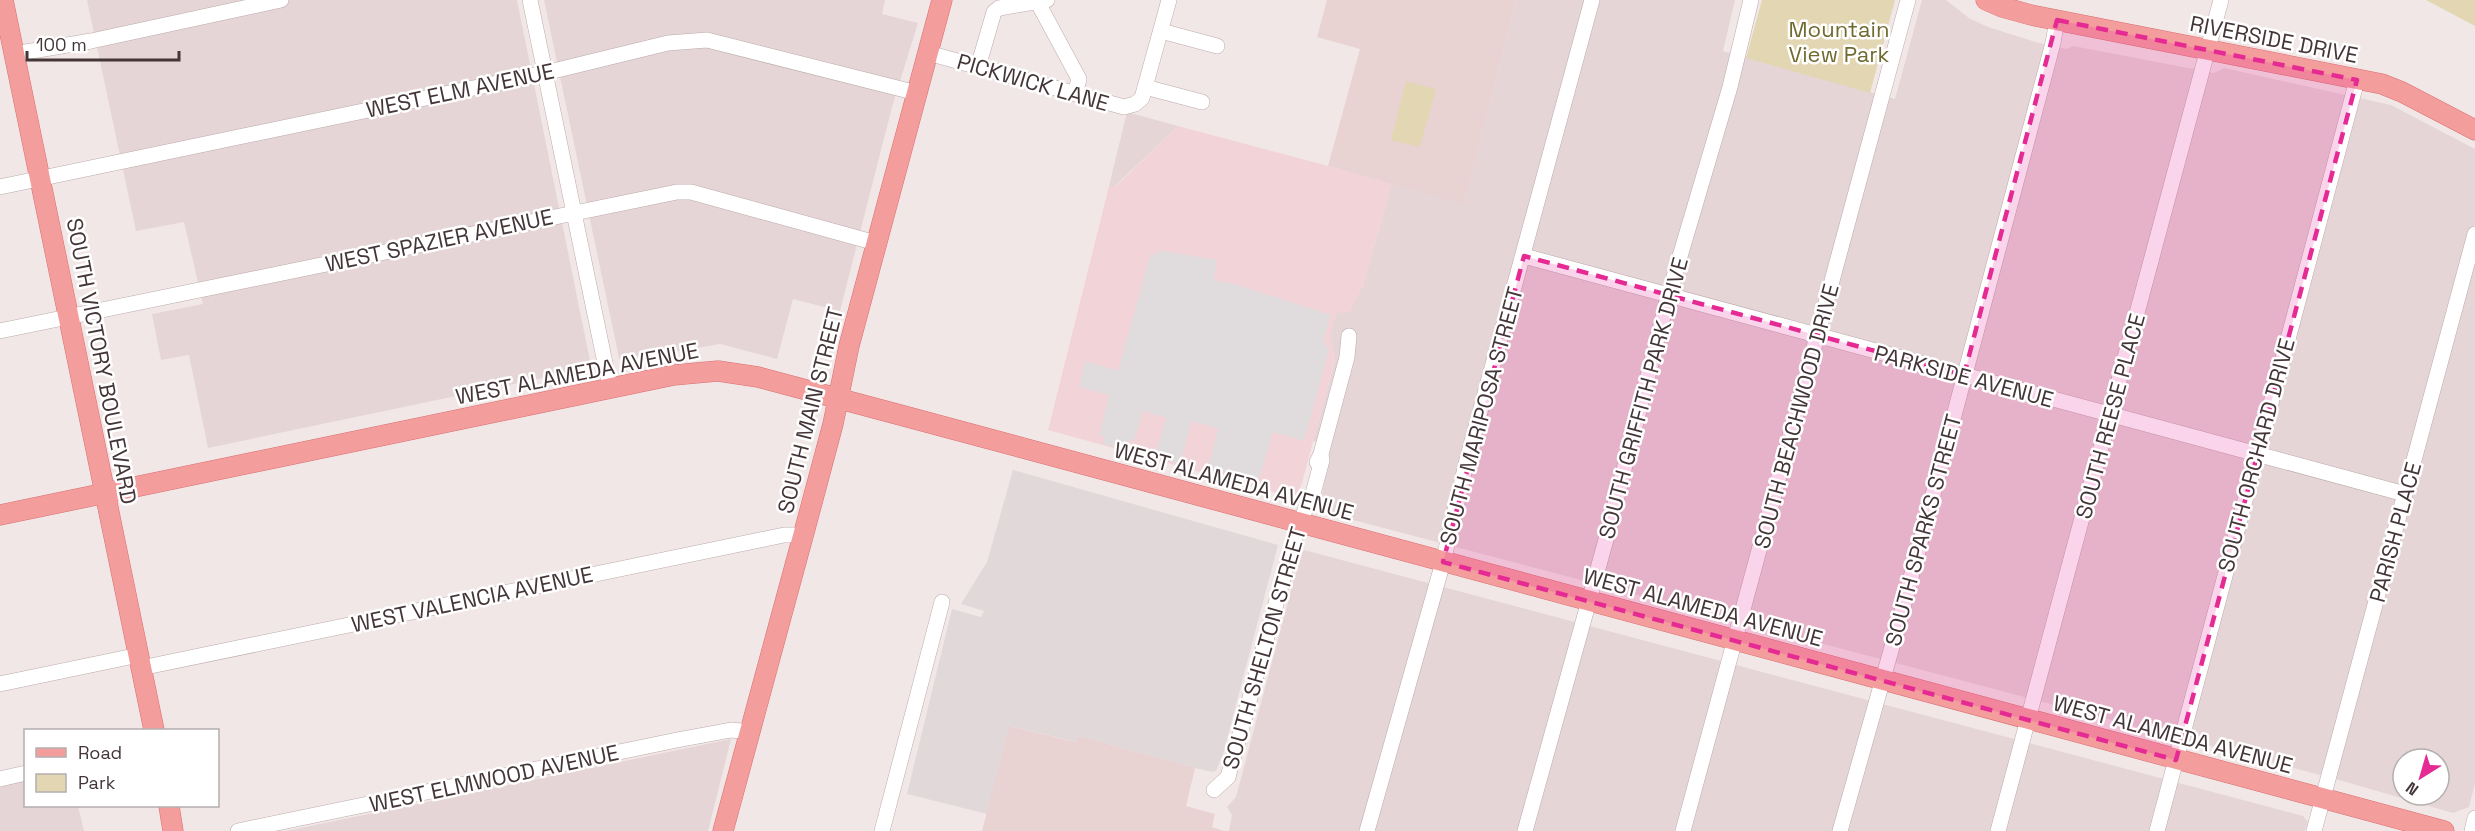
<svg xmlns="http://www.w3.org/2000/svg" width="2475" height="831" font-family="'Space Grotesk',sans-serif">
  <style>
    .residential { fill: #e5d5d6; fill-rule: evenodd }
    .commercial { fill: #f2d4d8 }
    .industrial { fill: #e1d8da }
    .education { fill: #e9d2d2 }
    .green { fill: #e2d6b3 }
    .parking { fill: #e0dbdc }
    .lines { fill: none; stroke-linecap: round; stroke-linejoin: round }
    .minor-casing { stroke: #bcaaab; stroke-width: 16 }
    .major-casing { stroke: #d86f71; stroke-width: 21 }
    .minor { stroke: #fff; stroke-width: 15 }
    .major { stroke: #f49d9d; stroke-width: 20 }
    .marked { fill: #e52a94; fill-opacity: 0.2; stroke: #e52a94; stroke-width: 4.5; stroke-dasharray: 12 8; stroke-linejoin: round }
    .labels { text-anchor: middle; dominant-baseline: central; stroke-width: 5; stroke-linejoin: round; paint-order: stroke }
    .park-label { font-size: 22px; fill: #706a30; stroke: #fff }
    .street-label { font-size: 22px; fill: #443638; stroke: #fff }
  </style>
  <rect width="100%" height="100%" fill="#f2e7e7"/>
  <!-- residential -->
  <path class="residential" d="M87 0H517L590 361 585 369 208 448 189 355 161 360 152 314 203 304 184 222 136 231Z
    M544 0H885L882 14 918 23 892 107 840 311 793 299 777 359 720 344 623 361 619 358Z
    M1516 0H1735L1723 51 1895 99 1922 0H1946L1969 18 1988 27 2039 43 2067 49 2073 46 2214 73 2224 68 2391 105 2475 149V783L2469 807 2453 813 2339 780 1319 511 1331 446 1313 441 1335 360 1330 336 1335 313 1362 288 1392 183 1464 203ZM2403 759H2439V795H2403Z
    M1127 112 1178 126 1114 187 1109 186Z
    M1304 550 2303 816 2308 822 2305 831H1229L1232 815 1227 807 1236 797 1301 553Z
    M731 739 708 831H286Z
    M25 781 26 806H78L84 831H0V786Z"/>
  <!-- commercial -->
  <path class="commercial" d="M1178 126 1392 183 1362 288 1350 312 1337 313 1333 324 1330 336 1335 359 1302 483 1298 494 1291 497 1048 430 1109 186 1115 187Z"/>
  <!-- industrial -->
  <path class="industrial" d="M1013 470 1278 545 1223 754 1216 771 1212 772 1195 768 1080 736 1077 742 1010 726 987 814 907 794 952 609 981 617 984 611 961 604 987 562Z"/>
  <!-- education -->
  <path class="education" d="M1327 0H1516L1464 204 1328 166 1360 49 1317 37Z
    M1009 726 1076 742 1080 736 1195 768 1186 806 1215 814 1212 827 1224 831H982Z"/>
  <!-- green -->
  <path class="green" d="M1762 0H1895L1870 93 1746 58Z
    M2426 0H2475V26Z
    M1406 81 1436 89 1420 147 1391 140Z"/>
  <!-- parking -->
  <path class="parking" d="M1158 250 1217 260 1214 280 1235 284 1331 315 1323 341 1329 350 1304 441 1273 432 1258 482 1208 468 1218 429 1192 421 1180 464 1155 457 1166 418 1143 411 1134 441 1128 440 1125 450 1103 444 1105 437 1099 435 1109 395 1079 387 1085 361 1118 371 1151 253 1158 255Z"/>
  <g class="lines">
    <!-- minor casing -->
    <g class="minor-casing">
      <path id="minor" d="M530 0 610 387
        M1038 3 1079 79 1075 94
        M1161 31 1217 46
        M928 53 1124 107 1135 104 1142 98 1169 0
        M14 54 91 41 281 0
        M978 67 994 12 999 8 1047 0
        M1145 87 1202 102
        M0 187 545 73 668 43 707 40 917 93
        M1524 256 2405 494
        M0 331 677 192H691L876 243
        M1317 462 1321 454 1347 357 1349 336
        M141 668 784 535H803
        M0 684 139 655
        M0 779 26 773
        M1214 790 1228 777 1292 546 1308 502 1311 501 1322 460 1321 454
        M238 831 677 740 731 730 751 732
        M882 831 942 602
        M1367 831 1443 562 1467 460 1592 0
        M1525 831 1607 536 1668 297 1730 87 1751 0
        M1683 831 1908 0
        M1840 831 1901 615 2053 43 2057 20
        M1998 831 2221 0
        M2157 831 2357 80
        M2314 831 2475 234
        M2472 831 2475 818"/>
    </g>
    <!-- major casing -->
    <g class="major-casing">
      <path id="major" d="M3 0 154 730
        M1986 0 2002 7 2031 15 2382 84 2402 92 2475 130
        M0 515 674 375 718 371 758 377 904 416 2444 831
        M169 806 173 831
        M723 831 806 525 833 424 849 346 942 0"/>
    </g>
    <!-- minor -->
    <use href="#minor" class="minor"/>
    <!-- major -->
    <use href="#major" class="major"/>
  </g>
  <!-- marked area -->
  <path class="marked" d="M2057 20 2357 80 2176 760 1443 562 1524 256 1964 375Z"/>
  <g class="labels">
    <!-- park labels -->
    <g class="park-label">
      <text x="1839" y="29">Mountain<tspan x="1839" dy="25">View Park</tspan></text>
    </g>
    <!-- street labels -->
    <g class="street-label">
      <text transform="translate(2274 39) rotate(11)">RIVERSIDE DRIVE</text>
      <text transform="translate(1033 82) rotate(16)">PICKWICK LANE</text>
      <text transform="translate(460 90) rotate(-12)">WEST ELM AVENUE</text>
      <text transform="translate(439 240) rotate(-12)">WEST SPAZIER AVENUE</text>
      <text transform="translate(102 361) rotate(79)">SOUTH VICTORY BOULEVARD</text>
      <text transform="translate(577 373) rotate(-11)">WEST ALAMEDA AVENUE</text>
      <text transform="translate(1964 376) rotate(15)">PARKSIDE AVENUE</text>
      <text transform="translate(1643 398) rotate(-75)">SOUTH GRIFFITH PARK DRIVE</text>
      <text transform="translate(810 410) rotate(-76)">SOUTH MAIN STREET</text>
      <text transform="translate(1481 416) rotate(-75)">SOUTH MARIPOSA STREET</text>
      <text transform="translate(1796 416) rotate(-75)">SOUTH BEACHWOOD DRIVE</text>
      <text transform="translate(2110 416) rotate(-75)">SOUTH REESE PLACE</text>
      <text transform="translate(2256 455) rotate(-75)">SOUTH ORCHARD DRIVE</text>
      <text transform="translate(1234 481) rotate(15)">WEST ALAMEDA AVENUE</text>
      <text transform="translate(1923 530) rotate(-75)">SOUTH SPARKS STREET</text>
      <text transform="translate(2395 532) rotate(-75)">PARISH PLACE</text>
      <text transform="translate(472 599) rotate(-12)">WEST VALENCIA AVENUE</text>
      <text transform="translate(1703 607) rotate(15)">WEST ALAMEDA AVENUE</text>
      <text transform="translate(1264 648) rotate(-74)">SOUTH SHELTON STREET</text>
      <text transform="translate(2173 734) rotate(15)">WEST ALAMEDA AVENUE</text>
      <text transform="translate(494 778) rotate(-12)">WEST ELMWOOD AVENUE</text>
    </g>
  </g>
  <!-- legend -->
  <rect x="24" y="729" width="195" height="78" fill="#ffffff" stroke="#b4afaf" stroke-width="1.5"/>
  <rect x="36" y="748" width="30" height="9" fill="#f49d9d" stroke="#b4afaf" stroke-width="1.5"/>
  <text x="78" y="759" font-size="18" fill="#443638">Road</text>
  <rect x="36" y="774" width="30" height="18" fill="#e2d6b3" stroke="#b4afaf" stroke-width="1.5"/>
  <text x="78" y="789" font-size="18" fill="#443638">Park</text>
  <!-- north arrow -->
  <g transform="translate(2421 777) rotate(217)"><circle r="28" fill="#ffffff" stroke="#b4afaf" stroke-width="1.5"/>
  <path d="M0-4.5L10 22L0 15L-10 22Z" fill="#e52a94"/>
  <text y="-9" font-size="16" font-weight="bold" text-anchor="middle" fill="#443638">N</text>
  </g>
  <!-- scale -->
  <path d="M27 51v9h152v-9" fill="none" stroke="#443638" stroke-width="3"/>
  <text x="36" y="51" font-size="18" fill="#443638" stroke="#ffffff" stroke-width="4.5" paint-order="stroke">100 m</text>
</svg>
